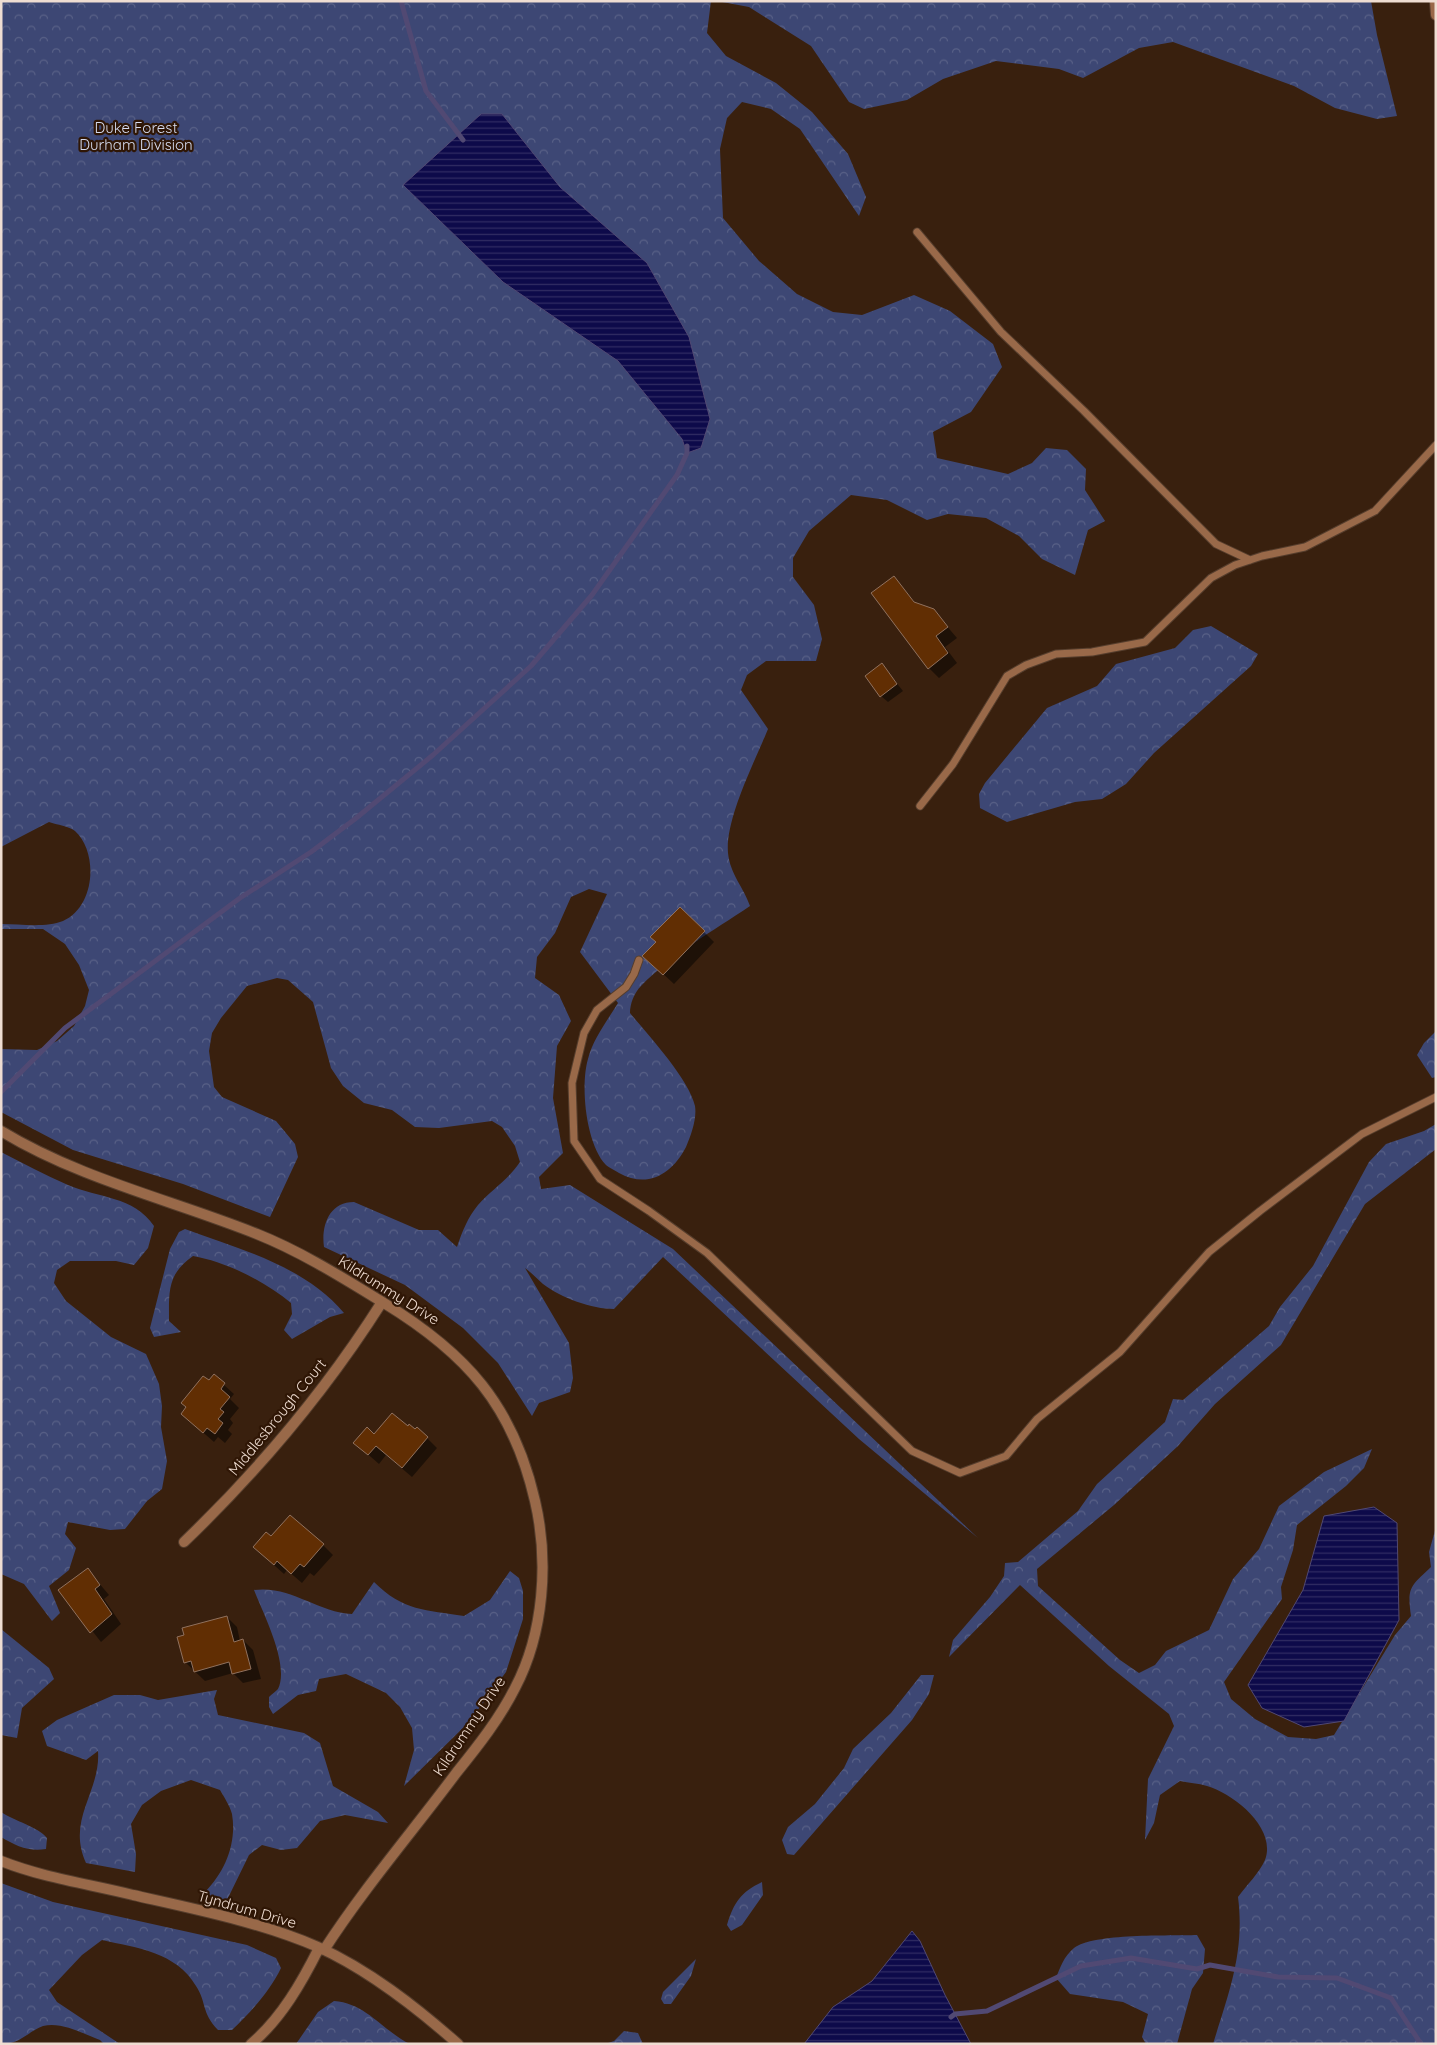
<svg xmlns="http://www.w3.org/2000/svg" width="1437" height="2045" font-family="Quicksand,sans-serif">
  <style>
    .forest { fill: url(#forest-crowns) }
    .water { fill: url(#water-rules); stroke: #514973 }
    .shadow { fill: #0007 }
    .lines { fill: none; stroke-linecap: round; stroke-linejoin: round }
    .stream { stroke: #514973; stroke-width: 5 }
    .building { fill: #612e03; stroke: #90715e }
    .service-casing { stroke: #563e2d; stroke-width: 9 }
    .minor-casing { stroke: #563e2d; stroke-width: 12 }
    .tertiary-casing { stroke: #563e2d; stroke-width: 12 }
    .service { stroke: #996949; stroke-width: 7 }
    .minor { stroke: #996949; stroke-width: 10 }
    .tertiary { stroke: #996949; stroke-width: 10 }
    .labels { text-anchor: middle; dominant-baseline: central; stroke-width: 4.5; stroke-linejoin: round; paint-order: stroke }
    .park-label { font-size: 15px; fill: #d7ddf1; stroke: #2f1605 }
    .street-label { font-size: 15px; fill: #efddd2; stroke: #2f1605 }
  </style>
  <defs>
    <pattern id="forest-crowns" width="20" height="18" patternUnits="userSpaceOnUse" patternTransform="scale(1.25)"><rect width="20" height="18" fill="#3d4774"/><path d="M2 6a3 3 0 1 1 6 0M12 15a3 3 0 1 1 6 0" fill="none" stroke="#596187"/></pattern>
    <pattern id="water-rules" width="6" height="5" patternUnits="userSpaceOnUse" patternTransform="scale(1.25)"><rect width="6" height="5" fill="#0d0a4a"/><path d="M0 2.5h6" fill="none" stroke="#312d63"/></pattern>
  </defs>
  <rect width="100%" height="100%" fill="#39200e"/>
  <!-- forest -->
  <path class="forest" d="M1 1H711L707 33 726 56 776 83 812 112 848 154 866 197 859 216 800 129 771 109 742 102 727 118 720 149 723 218 759 261 797 294 833 312 862 315 914 295 950 311 993 344 1002 367 971 412 933 432 937 458 1008 474 1032 463 1046 448 1067 450 1086 469 1085 490 1105 521 1088 530 1075 575 1042 559 1019 536 986 518 948 514 927 520 887 500 851 495 809 531 793 558V577L814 605 822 639 816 661H766L747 675 741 690 768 729C755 761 725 819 728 853 730 874 744 888 750 906 713 931 672 954 641 986 634 993 630 1004 630 1013 648 1035 689 1079 695 1106 697 1119 691 1135 686 1147 672 1174 648 1189 619 1173 615 1170 609 1168 606 1165 586 1144 580 1086 588 1059 593 1039 607 1021 618 1003L580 952 607 894 589 889 571 897 555 933 537 957 535 978 559 995 571 1021 557 1046 553 1098 563 1153 539 1177 541 1189 570 1185 673 1249 978 1538 859 1439 663 1257 614 1309C592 1309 561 1298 543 1284 537 1279 532 1273 525 1268L569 1343 573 1378 570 1392 539 1403 532 1416 498 1363 463 1328 405 1285 324 1247C321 1226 329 1202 354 1202L419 1230H438L457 1247C462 1232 468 1217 478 1205 492 1189 507 1181 520 1162L515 1146 502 1127 492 1121 439 1128 415 1127 392 1110 364 1103 343 1086 331 1068 313 1002 288 980 277 978 247 986 221 1018 212 1033 209 1051 214 1087 222 1097 276 1121 295 1144 298 1157 270 1217 183 1184 73 1150 1 1112V1049L37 1050 57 1041 74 1026 85 1006 89 990 79 965 65 944 43 929H1V924C20 924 46 928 63 921 95 907 99 853 75 831 69 826 57 825 49 822L1 847Z
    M717 1H1371L1377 35 1397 116 1377 119 1335 108 1294 86 1173 42 1139 48 1083 78 1059 69 996 61 943 79 907 100 864 109 849 102 811 46 749 7Z
    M1211 626 1258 654 1251 666 1154 753 1126 784 1102 799 1075 802 1007 822 980 808 979 794 985 783 1047 708 1097 686 1116 664 1175 648 1193 630Z
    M1436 1031V1077L1432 1078 1417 1055 1424 1043Z
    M1436 1124V1149L1365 1204 1281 1345 1215 1404 1178 1446 1114 1505 1037 1569 1038 1586 1120 1660 1139 1673 1155 1665 1166 1651 1209 1630 1233 1579 1259 1549 1279 1506 1324 1472 1372 1449 1364 1468 1346 1486 1297 1525 1293 1550 1281 1587 1282 1599 1224 1682 1231 1699 1255 1719 1288 1737 1316 1739 1334 1735 1395 1635 1411 1616C1407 1587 1410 1587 1431 1567L1429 1552 1436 1527V2044H1213C1229 1992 1245 1952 1238 1897 1246 1886 1260 1872 1265 1860 1277 1828 1234 1794 1207 1786 1198 1783 1189 1783 1180 1781L1160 1795 1154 1823 1145 1840 1148 1779 1174 1726 1169 1714 1109 1666 1020 1585 949 1657 953 1640 990 1597 1004 1576 1005 1563 1018 1562 1078 1511 1097 1484 1165 1422 1173 1399 1183 1400 1269 1326 1280 1307 1313 1266 1369 1162 1386 1144 1424 1131Z
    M1 1152C23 1163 45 1175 68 1185 98 1198 134 1196 154 1226L148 1248 134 1265 116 1261H70L57 1270 54 1283 66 1301 111 1337 146 1354 159 1384 162 1406 161 1427 167 1461 162 1489 147 1501 125 1529 110 1530 68 1522 65 1534 76 1548 69 1570 49 1586 60 1613 52 1621 24 1584 1 1574Z
    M185 1229C240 1249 306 1267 344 1313L330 1317 292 1339 284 1330 292 1314 291 1303C264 1281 227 1262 193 1256 167 1274 169 1292 169 1321L181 1332 154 1337 150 1328 170 1249 179 1232Z
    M510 1571 519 1578 523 1591V1619L506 1672 468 1723 404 1786 414 1750 412 1728 400 1707 386 1693 346 1674 319 1679 316 1691 298 1695 273 1714 269 1707V1697C272 1694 276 1691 278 1689 290 1665 263 1613 254 1590 290 1585 317 1612 352 1614L374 1582C403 1611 426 1610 464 1616L490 1600Z
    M1 1629 49 1668 54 1679 22 1708 17 1738 1 1735Z
    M921 1675H934L929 1694 912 1720 794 1855 787 1854 782 1840 788 1827 815 1804 844 1768 853 1749 891 1713Z
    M217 1690 214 1699 218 1715 304 1733 320 1743 333 1786 378 1812 388 1823 345 1815 320 1821 297 1848 281 1850 262 1845 249 1855 227 1900 213 1898 205 1892C225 1872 237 1843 232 1814 230 1806 224 1797 220 1790L191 1780 161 1791 142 1805 131 1824 136 1854 135 1872 86 1863C66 1819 101 1792 98 1751L86 1760 47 1746 42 1731 57 1720 114 1695H140L158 1700Z
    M1 1812C16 1822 37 1826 47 1838L46 1849C29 1852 16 1846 1 1837Z
    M762 1882 763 1895 742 1925 731 1931 727 1925C734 1902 741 1892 762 1882Z
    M1 1883 53 1902 247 1945 276 1958 281 1968C270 1991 250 2013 232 2030H218C201 2012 207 2003 196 1986 176 1952 137 1948 102 1940L82 1955 49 1990 57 2002 120 2044H104L100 2040C84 2034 61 2021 43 2026 27 2032 21 2044 1 2044Z
    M1197 1935 1205 1949 1203 1973 1192 1989 1177 2044H1146L1142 2037 1148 2014 1123 2002 1070 1994 1056 1978C1060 1968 1064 1956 1074 1948 1093 1933 1170 1936 1197 1935Z
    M696 1959 691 1976 671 2004H664L661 1999 663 1992Z
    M334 2001C366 2003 383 2031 410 2044H296L318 2012Z
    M624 2031 638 2033 643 2044H605L614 2041Z"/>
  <!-- water -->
  <path class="water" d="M481 114H502L560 187 647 263 689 337 710 419 701 448 687 453 682 439 618 361 503 282 403 185Z
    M1374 1507 1397 1523 1399 1620 1344 1721 1304 1727 1262 1708 1248 1685 1303 1590 1324 1516Z
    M912 1931 920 1941 945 1995 971 2044H804L833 2007 872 1981Z"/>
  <!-- shadow -->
  <path class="shadow" d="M894 577 916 604 933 610 957 638 945 647 957 663 939 678 929 668Z
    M882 665 903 691 888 702 881 696Z
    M680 908 714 942 674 984 644 956 657 942Z
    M214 1376 234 1394 230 1399 239 1408 230 1419 233 1423 228 1430 232 1434 225 1443 218 1437 214 1442 182 1414Z
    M408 1428 427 1438 437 1448 412 1477 386 1455 379 1464 355 1443Z
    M271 1538 323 1545 333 1555 314 1576 310 1573 302 1583 287 1570 284 1574 265 1557Z
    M88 1570 109 1595 104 1599 121 1624 101 1642 60 1590Z
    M227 1617 237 1627 240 1641 243 1640 253 1650 261 1679 243 1683 233 1673 205 1681 185 1662Z"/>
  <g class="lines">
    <!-- stream -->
    <path class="stream" d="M401 1 426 91 463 140
      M1 1092 65 1028 240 898 311 852 355 819 433 755 531 666 592 595 677 475 687 453V446
      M951 2017 955 2014 987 2011 1081 1966 1131 1958 1197 1969 1210 1965 1278 1977 1337 1978 1391 1998 1421 2044"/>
  </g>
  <!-- building -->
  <path class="building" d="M894 576 914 602 934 609 948 627 936 636 948 653 928 669 871 593Z
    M882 663 897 684 880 697 865 676Z
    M680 907 705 931 663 975 642 956 656 942 650 937Z
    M214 1374 225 1383 221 1389 230 1397 220 1409 224 1412 218 1419 223 1423 215 1434 207 1428 203 1433 181 1414 186 1407 181 1403 203 1376 209 1380Z
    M392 1413 408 1426 409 1424 415 1429 417 1427 428 1437 402 1468 376 1446 368 1455 353 1443 367 1427 374 1434Z
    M290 1515 324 1544 304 1567 300 1564 291 1574 277 1561 274 1565 253 1547 266 1532 271 1536Z
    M88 1568 100 1585 95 1589 112 1614 90 1633 58 1590Z
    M227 1616 234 1642 243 1639 251 1669 232 1674 229 1662 194 1672 191 1661 184 1663 177 1637 184 1635 182 1628Z"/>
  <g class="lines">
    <!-- service casing -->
    <g class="service-casing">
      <path id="service" d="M917 232 1001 332 1084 411 1216 544 1250 560
        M920 806 953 764 1007 676 1026 665 1056 654 1092 652 1145 642 1211 578 1235 565 1262 556 1305 547 1375 511 1436 445
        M639 960 634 974 626 987 597 1010 584 1033 572 1083 574 1141 600 1179 649 1211 707 1253 912 1451 960 1473 1006 1456 1037 1419 1120 1352 1209 1252 1260 1211 1362 1134 1436 1097"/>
    </g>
    <!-- minor casing -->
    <g class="minor-casing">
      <path id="minor" d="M1 1131C80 1179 172 1200 257 1234 302 1252 343 1278 384 1303 466 1353 513 1405 535 1501 549 1561 544 1633 515 1688 500 1718 478 1746 457 1772 413 1831 364 1888 324 1950
        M184 1542C261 1468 325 1392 382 1302
        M1 1861C44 1878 89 1884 133 1895 195 1909 260 1922 318 1947 369 1970 416 2007 458 2044
        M251 2044C281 2019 302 1982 319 1948"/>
    </g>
    <!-- tertiary casing -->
    <g class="tertiary-casing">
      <path id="tertiary" d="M1435 1 1436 15"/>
    </g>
    <!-- service -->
    <use href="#service" class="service"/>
    <!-- minor -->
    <use href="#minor" class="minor"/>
    <!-- tertiary -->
    <use href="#tertiary" class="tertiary"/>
  </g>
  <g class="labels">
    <!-- park labels -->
    <g class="park-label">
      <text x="136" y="127">Duke Forest<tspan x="136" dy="17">Durham Division</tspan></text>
    </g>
    <!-- street labels -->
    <g class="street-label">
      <text transform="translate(389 1290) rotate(32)">Kildrummy Drive</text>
      <text transform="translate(277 1417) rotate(-51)">Middlesbrough Court</text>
      <text transform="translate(469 1726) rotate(-56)">Kildrummy Drive</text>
      <text transform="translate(247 1909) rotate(16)">Tyndrum Drive</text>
    </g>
  </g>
  <!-- border -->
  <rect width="1437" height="2045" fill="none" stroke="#efddd2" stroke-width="5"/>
</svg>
